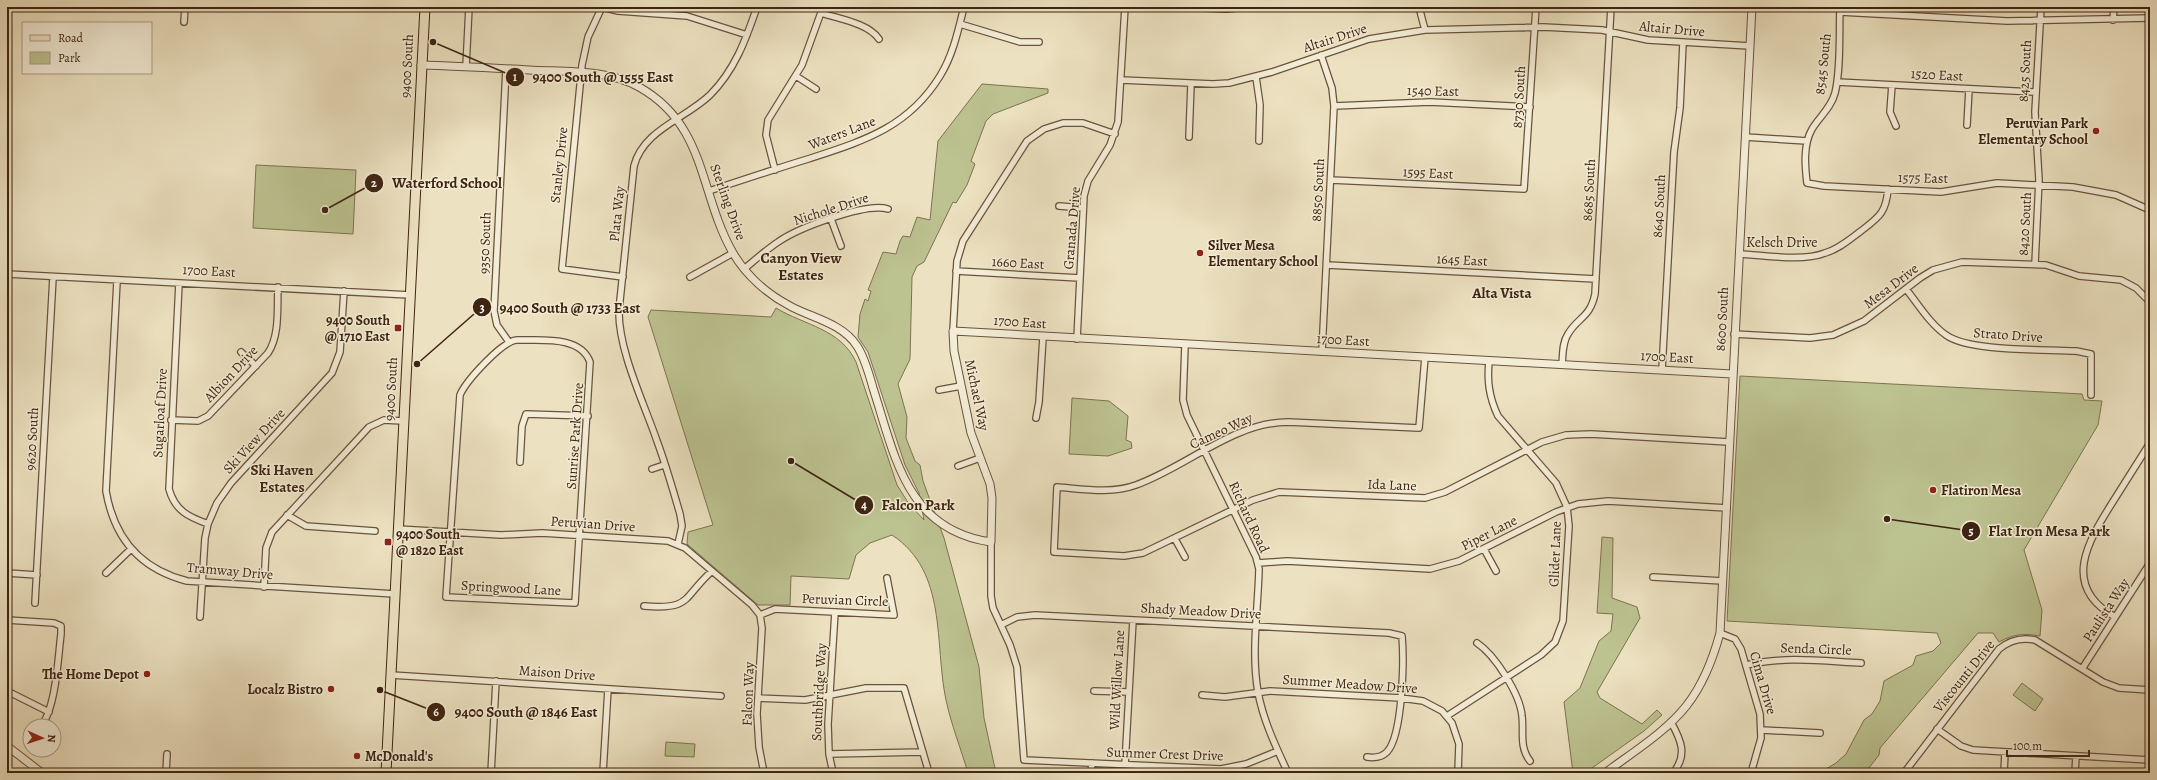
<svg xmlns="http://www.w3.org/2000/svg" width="2157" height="780" font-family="Alegreya,serif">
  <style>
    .green { fill: #bcc290; stroke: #7d7350 }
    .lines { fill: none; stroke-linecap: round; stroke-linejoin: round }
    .minor-casing { stroke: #6a533d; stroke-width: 8 }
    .tertiary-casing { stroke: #6a533d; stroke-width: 9 }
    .primary-casing { stroke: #3e2411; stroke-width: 11 }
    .minor { stroke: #f3ecd6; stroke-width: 5.5 }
    .tertiary { stroke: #f3ecd6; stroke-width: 7 }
    .primary { stroke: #ece1c0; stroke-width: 9 }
    .poi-dot { fill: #8f2418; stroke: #f3ecd6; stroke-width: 1.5 }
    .labels { text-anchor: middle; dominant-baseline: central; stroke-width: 3; stroke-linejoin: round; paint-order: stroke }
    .street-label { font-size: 14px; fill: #3e2411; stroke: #f3ecd6 }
    .poi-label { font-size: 14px; font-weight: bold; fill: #3e2411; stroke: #f3ecd6; text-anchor: end }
    .neighbourhood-label { font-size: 15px; font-weight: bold; fill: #3e2411; stroke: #f3ecd6 }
    .leader { fill: none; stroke: #3e2411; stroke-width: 1.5 }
    .callout-dot { fill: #3e2411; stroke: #f3ecd6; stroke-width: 1.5 }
    .mark-label { font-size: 12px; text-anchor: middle; font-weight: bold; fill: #fff }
    .callout-label { font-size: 15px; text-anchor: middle; font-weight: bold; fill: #3e2411; stroke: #f3ecd6; stroke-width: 3; stroke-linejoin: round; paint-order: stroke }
  </style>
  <rect width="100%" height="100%" fill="#ece1c0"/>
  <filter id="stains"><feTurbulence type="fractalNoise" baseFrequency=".005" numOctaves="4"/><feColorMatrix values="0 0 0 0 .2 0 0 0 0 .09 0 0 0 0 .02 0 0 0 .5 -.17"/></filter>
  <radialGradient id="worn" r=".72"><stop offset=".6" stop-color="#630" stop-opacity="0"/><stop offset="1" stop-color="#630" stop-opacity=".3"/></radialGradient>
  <!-- green -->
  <path class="green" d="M982 84 1048 89V93L993 114 986 121 971 161 975 164 967 185 956 203 953 202 924 262 917 266 912 277 910 359 898 384 907 417 906 438 915 461 920 465 923 481 944 538 979 667 984 718 996 773H968C961 749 951 724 946 700 934 643 948 572 892 535L870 543 856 555 849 579 791 576 790 605H758L687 544 688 532 713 525 648 317 651 310 771 317 776 308C804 325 841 329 856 362L897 485 909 504 924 520 919 493 905 465 868 352 858 337 860 314 865 299 868 301 871 291 868 290 883 252 896 254 900 241 903 236 910 237 917 217 930 220 938 141Z
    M256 165 356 170 353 234 253 228Z
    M1740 376 2082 394 2084 400 2102 401 2098 425 2024 550 2042 610 2040 636C2023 633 2014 634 1999 642L1993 633H1978L1880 748 1879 755 1865 773H1799L1826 769 1836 763 1846 754 1864 720 1872 714 1880 701 1884 681 1913 665 1916 656 1933 651 1941 643 1937 633 1727 621Z
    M1072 398 1109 401 1128 416 1126 440 1131 442 1132 448 1108 456 1069 454Z
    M1602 537 1613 538 1612 598 1637 607 1640 618 1597 692 1600 698 1642 724 1657 710 1662 715 1644 731 1585 773H1573L1564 702 1580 688 1599 641 1611 631 1613 614 1597 613Z
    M2022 683 2043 699 2035 711 2013 695Z
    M666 742 695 744 694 757 665 756Z"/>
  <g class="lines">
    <!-- minor casing -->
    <g class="minor-casing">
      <path id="minor" d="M602 7 588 37 582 65 562 269 623 277
        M602 7 618 11 687 16 747 35
        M1181 7 1226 9 1246 7
        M1419 7 1425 30
        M1840 7C1839 33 1841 69 1835 93 1831 108 1820 116 1812 129 1803 145 1805 166 1807 183L1824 186 1941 192 1997 183 2073 187 2116 195 2150 210
        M1840 12 2007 21 2150 18
        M821 13C839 19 868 23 879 39
        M2113 20 2114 7
        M184 22 185 7
        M960 24 1020 42H1039
        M1321 55 1332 88 1334 106 1322 352
        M466 67 469 7
        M506 69 494 311 497 325 509 342
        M796 76 816 89
        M1256 77 1260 105 1259 141
        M1121 80 1213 84 1229 83 1272 72 1369 39 1425 30 1543 27 1602 30 1648 40 1750 46
        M1837 82 2036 92
        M1892 85 1890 112 1896 126
        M1334 106 1430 102 1530 107
        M1967 125 1969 89
        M1189 137 1191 84
        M1745 137 1807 141
        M775 170 766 135 768 120 802 65 823 7
        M1331 180 1524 189 1536 7
        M709 191C742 180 775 169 808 159 863 141 908 128 940 76 953 55 958 31 964 7
        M1059 206 1083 208
        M831 219 841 246
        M1739 254C1764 255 1802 262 1825 253 1839 249 1850 239 1861 231 1879 217 1886 213 1888 189
        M2035 264 2039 180 2035 112 2041 7
        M1327 265 1596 279
        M744 269C755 260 766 250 778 242 798 228 866 202 888 209
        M956 271 1080 278
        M7 274 410 295
        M690 277 733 253
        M117 281 106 491C114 538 140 569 187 581L395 594
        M179 283 169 489C175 511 189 517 208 524
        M1906 289C1918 304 1930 324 1946 335 1969 352 2045 349 2076 351L2091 354V395
        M953 331 957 261 963 241 1027 141 1044 129 1063 123H1083L1115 134
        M1734 334 1810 338 1833 335 1864 321 1920 278 1933 270 1962 262 2046 265 2079 276 2121 280 2136 288 2150 302
        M1077 339 1084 196 1088 181 1110 145 1118 122 1125 7
        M517 340C541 341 580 335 590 362L575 603 446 597 460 395C466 381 502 341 517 340Z
        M1185 345 1183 400 1187 415 1256 557 1259 569C1258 610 1251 652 1258 692 1263 720 1276 747 1288 773
        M241 352 256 366
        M1425 357 1419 428 1288 422C1234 422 1186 467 1136 485 1112 494 1083 489 1057 487L1054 552 1124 556 1143 553 1253 500 1279 492 1425 498 1445 492 1542 442 1566 435 1591 434 1729 442
        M1562 365C1563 355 1562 343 1568 334 1578 317 1590 318 1595 294L1611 7
        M1662 370 1674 152 1680 108 1683 43
        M939 390 961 386
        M1036 418 1039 402 1043 337
        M171 420 198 421 208 416 268 353C280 335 277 308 278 287
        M520 462 522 426 526 414 588 416
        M958 466 980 458
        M652 469 664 465
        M287 515 306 526 375 531
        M398 529 501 535 542 533 668 541 685 548 752 605 760 615 762 628 757 714 759 747 764 773
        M1175 539 1185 557
        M991 542V596L993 608 1010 645 1017 667 1024 760 1221 769 1246 764 1278 751
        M678 544 682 526 680 514C673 490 666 465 657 441 644 403 618 350 619 310L634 166C643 130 685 119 710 95 735 70 746 39 757 7
        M1484 549 1496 571
        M1258 563 1287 561 1430 569 1459 561 1556 512 1578 504 1608 501 1727 508
        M7 573 37 575
        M106 573 131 549
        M1653 577 1723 581
        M264 587 266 548 272 532 369 427 384 420 403 421
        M35 603 53 277
        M644 606C692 610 682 598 712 571
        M760 615 775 609 894 615 887 578
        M200 617 205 538 208 524 217 503 231 483 332 373 340 352 344 291
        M2115 617C2060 586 2088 541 2114 500 2126 481 2138 462 2150 443
        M7 620 54 623 61 626V634C58 658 56 708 41 726
        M1001 625 1017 617 1035 615 1389 633 1402 636C1404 659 1403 735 1387 752 1382 757 1374 758 1367 757
        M1720 633 1735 639 1741 649 1760 714 1761 738 1751 773
        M1477 643C1495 655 1520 694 1522 716 1524 732 1519 747 1530 761
        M1747 665C1785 656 1822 661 1861 663
        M2082 669 2150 563
        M391 675 721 696
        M7 691 49 712
        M1094 691 1129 692
        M1202 695 1225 697 1270 691 1401 698 1423 701 1442 711 1452 723 1459 744 1458 773
        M758 698 805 700 866 688H904L929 773
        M1447 716 1541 655 1555 642 1563 621 1569 526 1567 507 1556 483 1498 416C1489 397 1487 381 1489 361
        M1671 722C1681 740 1688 755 1673 773
        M1937 729 1961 746 1973 750 2150 760
        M1762 730 1820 733
        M829 754 923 752
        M1125 765 1133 620
        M1237 767 1239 773
        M166 773 167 754
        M491 773 496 681
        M603 773 608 689
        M833 773 829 754 828 724 835 612
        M1091 773 1092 763
        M1904 773 1999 649C2010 640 2021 637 2035 640L2103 682 2119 688 2150 690
        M2004 773 2005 752
        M2075 773 2076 756"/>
    </g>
    <!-- tertiary casing -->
    <g class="tertiary-casing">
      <path id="tertiary" d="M421 65C457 66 493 68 529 70 565 72 607 69 639 87 707 125 699 194 733 253 746 275 767 294 790 306 812 318 842 323 857 346 865 358 869 374 873 388 895 456 906 530 991 542L992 498 990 484 971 433 954 351 953 331 1732 374
        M7 746 42 773
        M1605 773C1633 752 1666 732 1687 705 1704 683 1713 659 1720 633L1752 7"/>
    </g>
    <!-- primary casing -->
    <g class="primary-casing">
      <path id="primary" d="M386 773 425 7"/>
    </g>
    <!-- minor -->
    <use href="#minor" class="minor"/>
    <!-- tertiary -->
    <use href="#tertiary" class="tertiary"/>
    <!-- primary -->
    <use href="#primary" class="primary"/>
  </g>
  <!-- markers -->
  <g class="poi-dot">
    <circle cx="2096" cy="131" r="4"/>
    <circle cx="1200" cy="253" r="4"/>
    <rect x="394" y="324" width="8" height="8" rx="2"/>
    <circle cx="1933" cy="490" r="4"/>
    <rect x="384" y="538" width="8" height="8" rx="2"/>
    <circle cx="147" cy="674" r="4"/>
    <circle cx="331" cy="689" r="4"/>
    <circle cx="357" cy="756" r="4"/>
  </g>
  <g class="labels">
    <!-- street labels -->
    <g class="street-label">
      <text transform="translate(1672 29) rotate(5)">Altair Drive</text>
      <text transform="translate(1335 38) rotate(-18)">Altair Drive</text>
      <text transform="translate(1823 64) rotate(-84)">8545 South</text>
      <text transform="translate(407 66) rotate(-87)">9400 South</text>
      <text transform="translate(2025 71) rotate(-87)">8425 South</text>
      <text transform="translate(1937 75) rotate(3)">1520 East</text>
      <text transform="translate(1433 91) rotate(1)">1540 East</text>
      <text transform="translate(1519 97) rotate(-87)">8730 South</text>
      <text transform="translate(842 133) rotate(-21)">Waters Lane</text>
      <text transform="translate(559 165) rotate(-84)">Stanley Drive</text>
      <text transform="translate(1428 173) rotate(3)">1595 East</text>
      <text transform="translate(1923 178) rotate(1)">1575 East</text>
      <text transform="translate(1318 190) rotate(-87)">8850 South</text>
      <text transform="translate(1589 190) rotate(-87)">8685 South</text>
      <text transform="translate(728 202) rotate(70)">Sterling Drive</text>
      <text transform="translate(1659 206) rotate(-87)">8640 South</text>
      <text transform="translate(831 209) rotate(-18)">Nichole Drive</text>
      <text transform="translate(617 214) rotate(-84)">Plata Way</text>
      <text transform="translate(2025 224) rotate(-87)">8420 South</text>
      <text transform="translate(1072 228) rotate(-85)">Granada Drive</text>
      <text x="1782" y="242">Kelsch Drive</text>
      <text transform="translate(485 243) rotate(-88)">9350 South</text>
      <text transform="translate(1462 260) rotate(3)">1645 East</text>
      <text transform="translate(1018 263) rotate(3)">1660 East</text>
      <text transform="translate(209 271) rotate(3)">1700 East</text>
      <text transform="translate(1891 286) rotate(-37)">Mesa Drive</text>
      <text transform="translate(1722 319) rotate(-87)">8600 South</text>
      <text transform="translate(1020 322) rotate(4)">1700 East</text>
      <text transform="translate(2008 335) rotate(4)">Strato Drive</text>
      <text transform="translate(1343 340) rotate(3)">1700 East</text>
      <text transform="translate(1667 357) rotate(3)">1700 East</text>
      <text transform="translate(231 374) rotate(-47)">Albion Drive</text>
      <text transform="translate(391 389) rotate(-87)">9400 South</text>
      <text transform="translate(977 395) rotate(78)">Michael Way</text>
      <text transform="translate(160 413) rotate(-87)">Sugarloaf Drive</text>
      <text transform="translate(1221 431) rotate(-25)">Cameo Way</text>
      <text transform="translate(575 436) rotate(-86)">Sunrise Park Drive</text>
      <text transform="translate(32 439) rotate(-87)">9620 South</text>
      <text transform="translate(254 441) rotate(-47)">Ski View Drive</text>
      <text transform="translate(1392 485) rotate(2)">Ida Lane</text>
      <text transform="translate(1249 517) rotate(65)">Richard Road</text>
      <text transform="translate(593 524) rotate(4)">Peruvian Drive</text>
      <text transform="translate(1489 533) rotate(-27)">Piper Lane</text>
      <text transform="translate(1555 554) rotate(-88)">Glider Lane</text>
      <text transform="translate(230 571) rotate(5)">Tramway Drive</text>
      <text transform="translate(511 588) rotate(3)">Springwood Lane</text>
      <text transform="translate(845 600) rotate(2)">Peruvian Circle</text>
      <text transform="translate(2106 610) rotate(-57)">Paulista Way</text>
      <text transform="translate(1201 611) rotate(3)">Shady Meadow Drive</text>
      <text transform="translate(1816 649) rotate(2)">Senda Circle</text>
      <text transform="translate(557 673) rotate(4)">Maison Drive</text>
      <text transform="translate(1964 676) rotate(-51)">Viscounti Drive</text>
      <text transform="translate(1117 680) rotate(-87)">Wild Willow Lane</text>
      <text transform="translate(1763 683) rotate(74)">Cima Drive</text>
      <text transform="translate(1350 684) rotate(4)">Summer Meadow Drive</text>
      <text transform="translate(819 692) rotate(-87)">Southbridge Way</text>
      <text transform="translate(748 694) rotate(-88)">Falcon Way</text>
      <text transform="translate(1165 754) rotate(2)">Summer Crest Drive</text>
    </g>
    <!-- poi labels -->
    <g class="poi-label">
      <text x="2088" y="123">Peruvian Park<tspan x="2088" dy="16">Elementary School</tspan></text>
      <text x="1208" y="245" text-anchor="start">Silver Mesa<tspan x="1208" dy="16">Elementary School</tspan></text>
      <text x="390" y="320">9400 South<tspan x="390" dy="16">@ 1710 East</tspan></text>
      <text x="1941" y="490" text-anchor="start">Flatiron Mesa</text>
      <text x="396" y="534" text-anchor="start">9400 South<tspan x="396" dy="16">@ 1820 East</tspan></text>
      <text x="139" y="674">The Home Depot</text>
      <text x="323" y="689">Localz Bistro</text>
      <text x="365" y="756" text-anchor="start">McDonald's</text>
    </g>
    <!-- neighbourhood labels -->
    <g class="neighbourhood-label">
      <text x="801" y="258">Canyon View<tspan x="801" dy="17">Estates</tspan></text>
      <text x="1502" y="293">Alta Vista</text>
      <text x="282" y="470">Ski Haven<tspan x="282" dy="17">Estates</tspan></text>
    </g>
  </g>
  <!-- callouts -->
  <path class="leader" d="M433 42L515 77M325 210L374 183M417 364L482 307M791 461L864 505M1887 519L1971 531M380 690L436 712"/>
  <g class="callout-dot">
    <circle cx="433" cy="42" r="4"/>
    <circle cx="325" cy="210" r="4"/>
    <circle cx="417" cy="364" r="4"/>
    <circle cx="791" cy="461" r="4"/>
    <circle cx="1887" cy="519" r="4"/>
    <circle cx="380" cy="690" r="4"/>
    <circle cx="515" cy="77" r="10"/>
    <circle cx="374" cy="183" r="10"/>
    <circle cx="482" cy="307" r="10"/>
    <circle cx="864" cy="505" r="10"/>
    <circle cx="1971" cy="531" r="10"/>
    <circle cx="436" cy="712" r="10"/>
  </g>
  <g class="mark-label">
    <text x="515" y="81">1</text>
    <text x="374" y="187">2</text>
    <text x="482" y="312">3</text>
    <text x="864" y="509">4</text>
    <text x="1971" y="535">5</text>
    <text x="436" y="716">6</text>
  </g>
  <g class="callout-label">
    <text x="603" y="82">9400 South @ 1555 East</text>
    <text x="447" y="188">Waterford School</text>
    <text x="570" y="313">9400 South @ 1733 East</text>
    <text x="918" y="510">Falcon Park</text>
    <text x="2049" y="536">Flat Iron Mesa Park</text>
    <text x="526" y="717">9400 South @ 1846 East</text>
  </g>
  <!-- margin -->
  <rect width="2157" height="780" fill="none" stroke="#ece1c0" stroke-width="24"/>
  <rect x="8" y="8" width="2141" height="764" fill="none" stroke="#3e2411" stroke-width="2"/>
  <rect x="12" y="12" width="2133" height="756" fill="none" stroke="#3e2411"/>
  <!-- legend -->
  <rect x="22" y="22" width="130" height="52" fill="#f3ecd6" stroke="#ab9c87"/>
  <rect x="30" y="35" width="20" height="6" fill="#ece1c0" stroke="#ab9c87"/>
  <text x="58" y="42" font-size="12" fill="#3e2411">Road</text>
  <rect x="30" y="52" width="20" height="12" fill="#bcc290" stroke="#ab9c87"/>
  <text x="58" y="62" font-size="12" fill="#3e2411">Park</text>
  <!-- north arrow -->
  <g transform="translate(42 738) rotate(93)"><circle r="19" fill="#f3ecd6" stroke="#ab9c87"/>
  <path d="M0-3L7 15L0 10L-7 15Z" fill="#8f2418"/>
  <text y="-6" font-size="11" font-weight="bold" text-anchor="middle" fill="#3e2411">N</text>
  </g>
  <!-- scale -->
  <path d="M2007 750v6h82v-6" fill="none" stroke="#3e2411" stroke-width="2"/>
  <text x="2013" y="750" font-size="12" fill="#3e2411" stroke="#f3ecd6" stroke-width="3" paint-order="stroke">100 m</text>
  <rect width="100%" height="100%" filter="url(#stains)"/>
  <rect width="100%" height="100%" fill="url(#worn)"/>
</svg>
